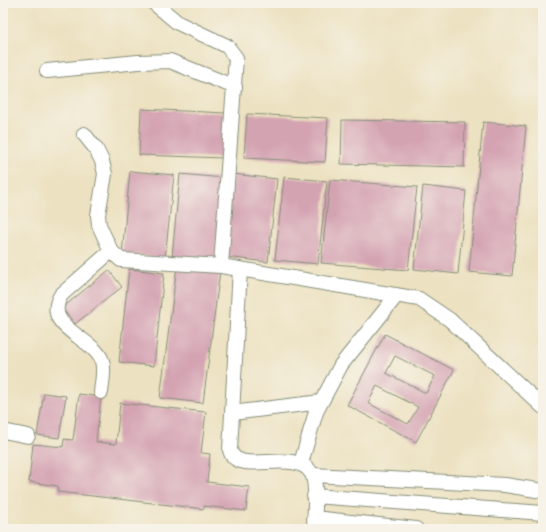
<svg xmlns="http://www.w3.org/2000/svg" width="546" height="532" font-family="'EB Garamond',serif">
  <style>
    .building { fill: #d4a3b2; fill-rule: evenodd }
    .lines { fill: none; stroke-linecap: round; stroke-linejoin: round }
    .minor-casing { stroke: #868f7a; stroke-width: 16 }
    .minor { stroke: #fff; stroke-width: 14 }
  </style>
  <rect width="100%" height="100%" fill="#f7f3e8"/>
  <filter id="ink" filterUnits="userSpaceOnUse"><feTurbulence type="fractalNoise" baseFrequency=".025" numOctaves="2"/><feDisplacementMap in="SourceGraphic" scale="8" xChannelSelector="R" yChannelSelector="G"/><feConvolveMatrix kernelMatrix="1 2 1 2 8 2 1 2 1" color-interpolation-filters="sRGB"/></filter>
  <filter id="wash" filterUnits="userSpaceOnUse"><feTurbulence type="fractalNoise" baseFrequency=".012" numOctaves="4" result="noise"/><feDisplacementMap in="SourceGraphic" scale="16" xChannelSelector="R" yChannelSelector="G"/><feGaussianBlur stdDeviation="0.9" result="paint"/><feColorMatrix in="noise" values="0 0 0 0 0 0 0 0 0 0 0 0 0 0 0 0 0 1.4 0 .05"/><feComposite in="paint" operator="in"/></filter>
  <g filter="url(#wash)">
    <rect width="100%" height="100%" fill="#ece1c0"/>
    <g id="blocks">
      <!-- building -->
      <path class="building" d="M141 109 226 113 224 158 139 155Z
        M247 114 328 118 325 162 244 158Z
        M342 120 465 122 464 167 341 164Z
        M483 122 526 126 512 276 469 272Z
        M130 171 174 175 165 258 122 254Z
        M180 174 224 178 215 261 172 257Z
        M233 174 277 179 268 262 225 257Z
        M284 177 327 181 318 264 275 260Z
        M330 180 417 187 408 270 321 263Z
        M423 186 466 191 458 274 414 269Z
        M177 266 220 271 203 403 160 398Z
        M129 269 164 273 154 366 119 362Z
        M109 270 122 287 75 324 62 308Z
        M385 334 454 370 416 442 347 405ZM395 356 435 376 426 393 386 373ZM377 386 418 407 408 424 368 403Z
        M44 393 66 396 59 438 37 435Z
        M79 394 101 397 96 442 116 444 120 403 206 412 201 453 210 454 207 482 249 487 246 511 204 506V509L58 492V486L29 482 33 444 63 447 64 439 73 440Z"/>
    </g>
  </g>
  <g filter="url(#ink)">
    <use href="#blocks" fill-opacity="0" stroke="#868f7a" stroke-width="1"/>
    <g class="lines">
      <!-- minor casing -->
      <g class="minor-casing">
        <path id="minor" d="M154 3 178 23 227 46 236 58 221 266
          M47 71 138 62 170 61 235 87
          M84 134 96 149 102 161 105 174 98 215 99 225 111 251 121 260 221 266 419 299 450 320 543 407
          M240 269 230 450C237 478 297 446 312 474 318 486 314 515 314 529
          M101 392C102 382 105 370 102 361 94 337 41 328 61 295L111 251
          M232 413 321 402
          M3 431 28 436
          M301 463 316 412 341 365 397 295
          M313 475 505 485 543 491
          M314 496 543 513
          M314 518 416 529"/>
      </g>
      <!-- minor -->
      <use href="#minor" class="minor"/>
    </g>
  </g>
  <!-- margin -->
  <rect width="546" height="532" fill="none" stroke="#f7f3e8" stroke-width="16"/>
</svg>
